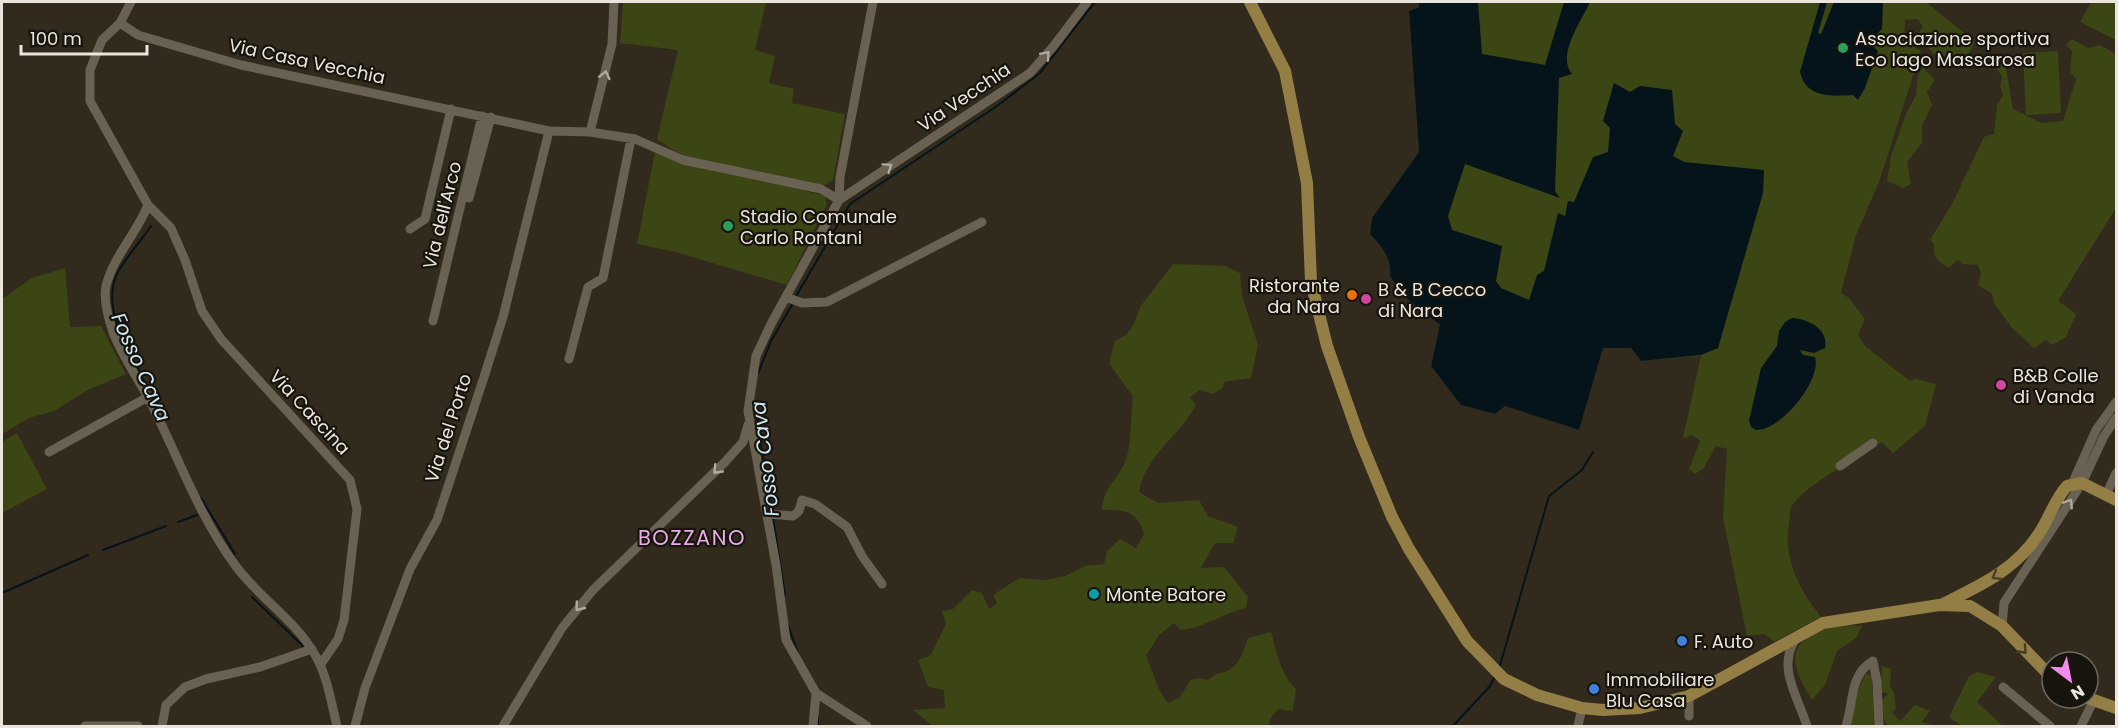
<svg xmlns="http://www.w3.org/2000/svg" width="2118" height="728" font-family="Poppins,sans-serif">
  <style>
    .green { fill: #3c4514 }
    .water { fill: #05141a }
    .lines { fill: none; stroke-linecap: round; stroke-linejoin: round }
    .stream { stroke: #05141a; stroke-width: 2 }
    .minor { stroke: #696151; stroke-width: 9 }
    .major { stroke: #937e46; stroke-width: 12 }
    .oneway { stroke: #b0aa9e }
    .oneway2 { stroke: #493e24 }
    .leisure-dot { fill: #2e9e5b; stroke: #17140d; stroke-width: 2 }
    .food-dot { fill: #e8710a; stroke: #17140d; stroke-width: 2 }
    .hotel-dot { fill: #d1479c; stroke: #17140d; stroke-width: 2 }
    .culture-dot { fill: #0f9aa8; stroke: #17140d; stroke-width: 2 }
    .shop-dot { fill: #3f7fe0; stroke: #17140d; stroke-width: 2 }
    .labels { text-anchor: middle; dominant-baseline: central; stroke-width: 4.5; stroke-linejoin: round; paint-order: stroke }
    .poi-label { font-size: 18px; fill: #ebe6dd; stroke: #17140d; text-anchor: start }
    .street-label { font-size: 18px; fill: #ebe6dd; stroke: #17140d }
    .water-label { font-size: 20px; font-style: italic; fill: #cfe9f3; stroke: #17140d }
    .quarter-label { font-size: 21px; letter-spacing: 1.5px; fill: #e7ace3; stroke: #17140d }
  </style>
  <rect width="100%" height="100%" fill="#322a1d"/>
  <!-- green -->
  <path class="green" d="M623 2H766L755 50 775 56 769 83 794 89 792 103 845 114 833 180 823 186 684 157 657 139 678 50 620 43Z
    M1419 2H1926L1975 42 1966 58 1959 61 1932 53 1919 33 1923 26 1917 19 1905 20 1904 41 1921 51 1879 182 1856 235 1841 293 1849 298 1865 319 1858 335 1866 347 1910 381 1916 379 1936 384 1925 426 1893 453 1882 442C1860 456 1805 485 1792 506 1789 511 1790 519 1789 524 1783 560 1800 590 1821 617L1774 642 1765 634 1747 636 1723 517 1727 449 1716 446 1704 468 1695 474 1689 469 1700 441 1692 435 1683 438 1701 356 1641 361 1631 348H1603L1579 430 1505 406 1495 414 1461 405 1431 366 1440 324C1417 310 1404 298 1390 276 1392 259 1382 246 1370 234L1372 218 1419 152 1409 11 1419 7Z
    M2091 2H2116V40L2080 22Z
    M2072 39 2088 48 2100 45 2116 54V208L2058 301 2076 314 2066 337 2052 345 2046 340 2034 348 2012 328 1994 303 1992 294 1978 285 1981 274 1978 265 1962 264 1958 260 1949 268C1937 261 1933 258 1934 244L1930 240 1952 204 1984 137 1994 134 1997 105 2003 95 2000 87 2002 77 1996 67 2004 57 2013 109 2041 123 2063 121 2076 79 2070 72 2072 51 2066 45Z
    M2058 51 2061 113 2026 115 2023 53Z
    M1923 67 1935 80 1927 92 1932 105 1922 126V143L1907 162 1911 184 1903 188 1887 181 1891 156 1906 114 1916 95 1918 75Z
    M655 152 825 196 827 204 787 285 675 252 637 244Z
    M1173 264 1225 266 1240 273 1242 296 1258 345 1251 378 1224 382 1223 388 1213 394 1200 390 1190 397 1196 405C1179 437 1146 454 1139 492L1158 503 1199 500 1208 516 1238 527 1233 543H1215L1201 568 1224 567 1248 597 1246 608C1223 613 1204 628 1181 630L1174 623 1159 635 1146 656C1153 670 1158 694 1169 703L1180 697 1190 680 1200 678 1208 680C1218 671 1219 675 1229 670 1240 665 1244 648 1248 638L1271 632C1277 652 1280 674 1296 689L1293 711 1278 709 1270 719 1269 726H933L913 710 945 708 944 690 928 687 918 660 931 655 946 624 942 611 953 609 972 590 982 593 989 609 997 603 993 595 1019 578 1045 580 1065 576 1085 566 1104 564 1107 551 1120 539 1136 548 1144 534C1136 509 1125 510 1102 510 1103 486 1118 481 1126 459 1131 449 1131 412 1133 397L1109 363 1115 341 1126 335 1134 324 1140 307Z
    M65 268 70 327 101 326 126 374 88 390 54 411 29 418 2 434V299L32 278Z
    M17 433 47 489 2 513V442Z
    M1839 625 1862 626 1856 638 1837 651 1825 685 1812 700C1785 657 1788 639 1839 625Z
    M1882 666 1891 669 1890 686 1894 693 1896 709 1892 712 1900 721 1915 705 1930 711 1922 722 1937 726H1892L1885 723 1882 711V699L1888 694 1880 691Z
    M1977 672 1996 677 1977 702 2003 726H1962L1949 717 1969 676Z
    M1866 674 1872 675 1874 726H1848C1855 709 1856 689 1866 674Z"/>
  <!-- water -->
  <path class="water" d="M1419 2H1478L1482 54 1545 65 1564 2H1590C1582 20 1556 56 1572 74L1559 78 1555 191 1560 198 1465 164 1448 216 1452 230 1502 246 1496 281 1501 288 1529 300 1537 275 1544 271 1558 213 1565 216 1568 201 1574 202 1593 157 1608 152 1610 128 1603 121 1614 83 1630 92 1640 86 1672 90 1675 124 1683 131 1673 156 1684 162 1764 170 1763 193 1718 348 1701 355 1641 361 1631 348H1603L1579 430 1505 406 1495 414 1461 405 1431 366 1440 324C1418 310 1404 298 1390 276 1392 259 1382 246 1370 234L1372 218 1419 152 1409 11 1419 7Z
    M1820 2H1827L1818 33 1821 34 1834 2H1883L1882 29 1868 42 1878 51 1865 88 1858 100 1853 95C1833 96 1806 99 1800 72Z
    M1792 318C1808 319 1829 329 1825 348L1814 353 1800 350 1803 355 1815 357C1822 381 1780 431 1756 430L1751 427 1749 421 1761 368 1777 346 1779 331 1785 322Z"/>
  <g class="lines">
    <!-- stream -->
    <path class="stream" d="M795 298 850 204 997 106 1040 73 1095 2
      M758 373 771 341 793 303
      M146 385C131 353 99 308 118 272 127 256 141 241 151 226
      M754 400 772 512
      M201 498 235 554
      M773 518 785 595
      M178 522 197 515
      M103 550 166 526
      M2 593 88 555
      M252 597 304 647
      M788 625 798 653
      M1499 669 1549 496 1582 470 1593 452
      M818 726V717
      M1453 726 1490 686 1495 676"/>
    <!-- minor -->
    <path class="minor" d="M131 2 120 23 102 40 90 70V101L148 205C137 233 113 257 106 286 103 301 109 321 114 335 125 361 143 386 155 411 180 462 201 519 235 565 258 597 294 619 314 653 327 674 331 702 337 726
      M120 23 138 35 241 65 549 131 590 132 635 139 683 160 821 189 839 200 1030 73 1053 47 1087 2
      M590 132 612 44 614 2
      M469 198 491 117
      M148 205 171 228 185 260 202 311 221 339 350 480 357 509 344 620 338 639 321 664
      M410 229 425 219 451 109
      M786 297 802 303 827 302 982 222
      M433 321 482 116
      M569 359 588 287 603 278 631 139
      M49 452 148 397
      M1840 466 1873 443
      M2072 484 2096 430 2116 402
      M2106 495 2116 473
      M767 514 793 516 799 511 802 500 815 504 847 527 862 556 882 584
      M2002 626 2004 603 2082 483 2104 436 2116 418
      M1795 640C1777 668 1798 697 1807 726
      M2003 687 2050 726
      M816 693 867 726
      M1689 716V696
      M85 726H138
      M162 726 166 705 185 687 206 679 260 667 312 649
      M355 726 365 688 410 569 437 520 484 377 503 317 549 131
      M503 726 562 628 593 590 724 463 743 442 748 425
      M813 726 816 693 786 640 776 565 748 411 756 356 771 324 839 200 840 177 873 2
      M1578 726 1582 708
      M1846 726C1854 702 1849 675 1873 661L1877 682 1879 726
      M2081 726 2094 700"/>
    <!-- major -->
    <path class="major" d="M1250 2 1285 71 1307 183 1311 282 1327 346 1359 437 1392 517 1409 549 1467 641 1504 679 1537 695 1582 708 1603 710 1640 708 1689 696 1823 623 1939 605 1970 606 2002 626 2052 678
      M1941 605C1979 586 2014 571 2038 535 2049 520 2054 500 2067 486L2082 483 2116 500
      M2088 698 2116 708"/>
  </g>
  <!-- one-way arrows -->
  <defs><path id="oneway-chevron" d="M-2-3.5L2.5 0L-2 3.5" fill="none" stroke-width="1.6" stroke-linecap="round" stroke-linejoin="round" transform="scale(1.5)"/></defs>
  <g class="oneway">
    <use href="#oneway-chevron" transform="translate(1046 55) rotate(-49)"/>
    <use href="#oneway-chevron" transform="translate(605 75) rotate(-77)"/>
    <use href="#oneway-chevron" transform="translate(888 167) rotate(-35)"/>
    <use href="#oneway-chevron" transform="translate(717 470) rotate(134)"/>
    <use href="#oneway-chevron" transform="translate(2069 503) rotate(-56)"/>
    <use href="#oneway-chevron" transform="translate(579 607) rotate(129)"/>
  </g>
  <g class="oneway2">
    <use href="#oneway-chevron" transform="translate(1996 576) rotate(150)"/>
    <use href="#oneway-chevron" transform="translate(2023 650) rotate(48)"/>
  </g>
  <!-- markers -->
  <g class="leisure-dot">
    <circle cx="1843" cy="48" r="6"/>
    <circle cx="728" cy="226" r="6"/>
  </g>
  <circle class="food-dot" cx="1352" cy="295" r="6"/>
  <g class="hotel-dot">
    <circle cx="1366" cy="299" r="6"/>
    <circle cx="2001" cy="385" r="6"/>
  </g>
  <circle class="culture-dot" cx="1094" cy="594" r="6"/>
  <g class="shop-dot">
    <circle cx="1682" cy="641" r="6"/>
    <circle cx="1594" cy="689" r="6"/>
  </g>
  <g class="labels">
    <!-- poi labels -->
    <g class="poi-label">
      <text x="1855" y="38">Associazione sportiva<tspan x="1855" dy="21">Eco lago Massarosa</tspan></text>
      <text x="740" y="216">Stadio Comunale<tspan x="740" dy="21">Carlo Rontani</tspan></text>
      <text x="1340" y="285" text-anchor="end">Ristorante<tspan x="1340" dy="21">da Nara</tspan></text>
      <text x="1378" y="289">B &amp; B Cecco<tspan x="1378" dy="21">di Nara</tspan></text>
      <text x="2013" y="375">B&amp;B Colle<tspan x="2013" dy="21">di Vanda</tspan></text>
      <text x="1106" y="594">Monte Batore</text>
      <text x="1694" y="641">F. Auto</text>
      <text x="1606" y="679">Immobiliare<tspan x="1606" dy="21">Blu Casa</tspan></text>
    </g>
    <!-- street labels -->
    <g class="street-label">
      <text transform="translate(307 61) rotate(12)">Via Casa Vecchia</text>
      <text transform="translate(964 97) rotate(-34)">Via Vecchia</text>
      <text transform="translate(442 215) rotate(-76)">Via dell'Arco</text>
      <text transform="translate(310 412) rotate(47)">Via Cascina</text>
      <text transform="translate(448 428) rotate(-72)">Via del Porto</text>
    </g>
    <!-- water labels -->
    <g class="water-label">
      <text transform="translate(141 367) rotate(66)">Fosso Cava</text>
      <text transform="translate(765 459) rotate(-97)">Fosso Cava</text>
    </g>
    <!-- quarter labels -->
    <g class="quarter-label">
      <text x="692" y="537">BOZZANO</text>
    </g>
  </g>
  <!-- border -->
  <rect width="2118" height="728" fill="none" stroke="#ebe6dd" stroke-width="6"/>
  <!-- north arrow -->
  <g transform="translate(2070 680) rotate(148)"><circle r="28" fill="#17140d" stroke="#6c6860" stroke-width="1.5"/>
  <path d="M0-4.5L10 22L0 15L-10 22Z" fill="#f489f0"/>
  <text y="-9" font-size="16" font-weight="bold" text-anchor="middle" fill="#ebe6dd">N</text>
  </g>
  <!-- scale -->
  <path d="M21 45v9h126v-9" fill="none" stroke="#ebe6dd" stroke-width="3"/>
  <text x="30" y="45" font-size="18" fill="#ebe6dd" stroke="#17140d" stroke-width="4.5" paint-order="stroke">100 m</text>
</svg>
